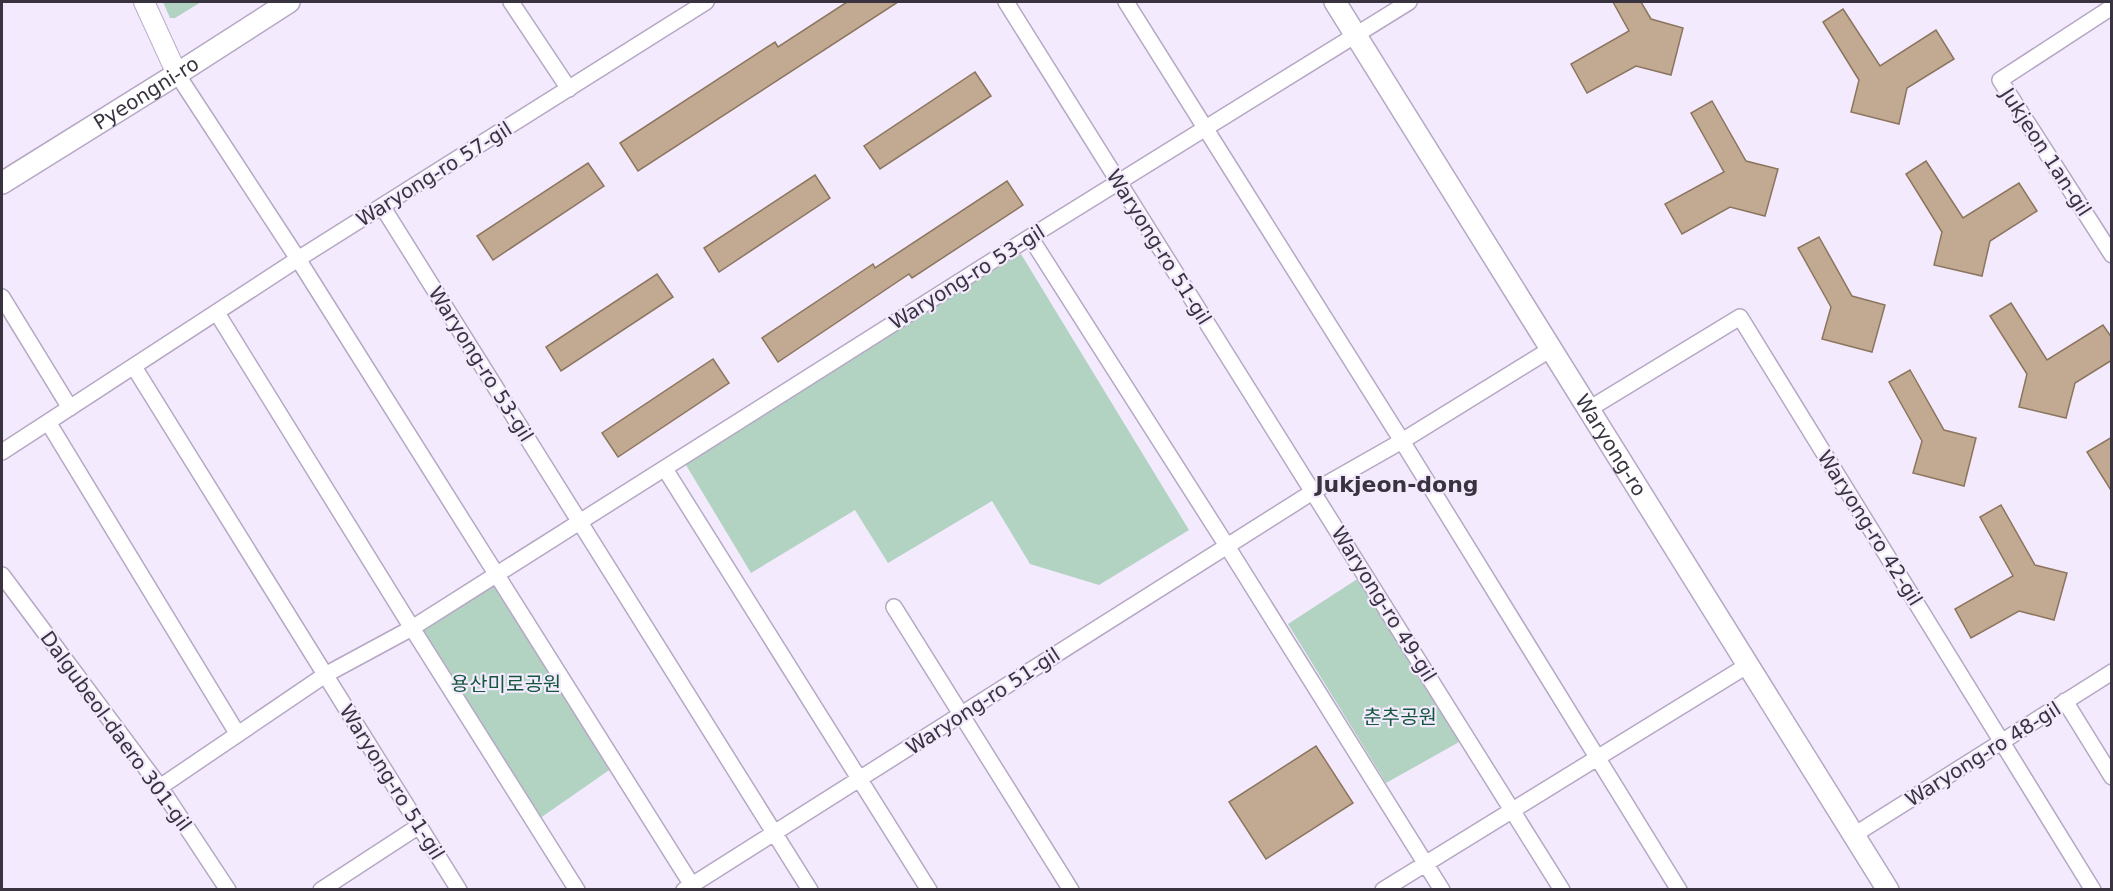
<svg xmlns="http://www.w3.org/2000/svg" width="2113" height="891" font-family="'DejaVu Sans','Noto Sans KR',sans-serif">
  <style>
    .green { fill: #b2d3c1 }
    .building { fill: #c2aa92; stroke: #8c755e; stroke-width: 1.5 }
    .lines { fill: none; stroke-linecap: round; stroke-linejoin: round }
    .minor-casing { stroke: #b6a8c5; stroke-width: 18 }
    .tertiary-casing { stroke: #b6a8c5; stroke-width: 22 }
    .secondary-casing { stroke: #b6a8c5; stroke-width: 24 }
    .minor { stroke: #fff; stroke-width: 15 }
    .tertiary { stroke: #fff; stroke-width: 20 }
    .secondary { stroke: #fff; stroke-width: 21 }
    .labels { text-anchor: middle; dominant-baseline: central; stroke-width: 4.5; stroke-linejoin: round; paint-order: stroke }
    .street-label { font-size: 20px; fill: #38333f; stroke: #f3eafd }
    .park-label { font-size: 20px; fill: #13573d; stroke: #f3eafd }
    .quarter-label { font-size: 22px; font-weight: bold; fill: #38333f; stroke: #f3eafd }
  </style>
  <rect width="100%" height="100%" fill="#f3eafd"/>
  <!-- green -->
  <path class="green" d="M163 2H201L175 18H170Z
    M1021 254 1189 530 1099 585 1030 564 992 501 888 563 855 510 751 573 683 460Z
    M1365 574 1468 737 1386 783 1288 624Z
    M499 582 615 766 536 821 416 633Z"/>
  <!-- building -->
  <path class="building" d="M847 2H898L638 171 620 143 775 42 778 47Z
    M1613 2H1641L1651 19 1683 28 1671 75 1636 66 1587 93 1571 64 1629 31Z
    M1843 9 1880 66 1936 30 1954 59 1907 88 1899 124 1851 112 1859 80 1823 22Z
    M975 72 991 96 880 169 864 146Z
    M1712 101 1746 161 1778 169 1765 216 1730 207 1682 234 1665 204 1724 172 1691 113Z
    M1926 161 1963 218 2019 183 2037 211 1990 241 1982 276 1934 265 1942 232 1906 174Z
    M588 163 604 186 493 260 477 236Z
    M815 175 830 198 719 272 704 248Z
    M1007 181 1023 205 912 278 909 274 778 362 762 338 873 264 875 268Z
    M1819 237 1852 296 1885 305 1872 352 1822 339 1831 307 1798 248Z
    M657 274 673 297 561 371 546 347Z
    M2011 303 2047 360 2103 325 2112 338V360L2075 383 2066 418 2019 407 2027 374 1990 316Z
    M713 359 729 383 618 457 602 433Z
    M1910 370 1944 430 1976 438 1964 486 1913 473 1922 441 1889 382Z
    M2112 437V492L2087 452Z
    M2001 505 2035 565 2067 573 2054 620 2019 611 1971 638 1955 609 2013 576 1980 517Z
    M1316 746 1353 803 1266 859 1229 802Z"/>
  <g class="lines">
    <!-- minor casing -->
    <g class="minor-casing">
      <path id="minor" d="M511 2 569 89
        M1006 2 1562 890
        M1126 2 1402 441 1679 890
        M2112 7 2000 80 2112 255
        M177 74 298 259 695 890
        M382 206 810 890
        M1030 237 1227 546 1442 890
        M2 297 70 408
        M217 313 412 628 577 890
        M134 367 459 890
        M1589 409 1740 317 2093 890
        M48 422 237 733
        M2 452 298 259 706 2
        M665 469 929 890
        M2 575 160 787 228 890
        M894 607 1071 890
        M2065 701 2112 777
        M160 787 325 675 412 628 1030 237 1409 2
        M1854 835 2112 672
        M321 890 419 826
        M684 890 1314 491 1402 441 1551 349
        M1383 890 1748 665"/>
    </g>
    <!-- tertiary casing -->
    <g class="tertiary-casing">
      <path id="tertiary" d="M144 2 177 74"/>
    </g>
    <!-- secondary casing -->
    <g class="secondary-casing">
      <g id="secondary">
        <path id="s1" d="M1335 2 1888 890"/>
        <path id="s2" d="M2 183 177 74 289 2"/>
      </g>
    </g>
    <!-- minor -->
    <use href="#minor" class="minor"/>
    <!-- tertiary -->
    <use href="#tertiary" class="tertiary"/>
    <!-- secondary -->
    <use href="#secondary" class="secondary"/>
  </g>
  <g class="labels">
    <!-- street labels -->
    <g class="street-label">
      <text stroke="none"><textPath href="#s2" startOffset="170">Pyeongni-ro</textPath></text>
      <text transform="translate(2046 152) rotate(57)">Jukjeon 1an-gil</text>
      <text transform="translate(434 174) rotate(-32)">Waryong-ro 57-gil</text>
      <text transform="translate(1159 247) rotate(58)">Waryong-ro 51-gil</text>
      <text transform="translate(967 277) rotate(-32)">Waryong-ro 53-gil</text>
      <text transform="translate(481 364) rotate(58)">Waryong-ro 53-gil</text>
      <text stroke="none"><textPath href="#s1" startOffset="522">Waryong-ro</textPath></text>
      <text transform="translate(1870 528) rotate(58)">Waryong-ro 42-gil</text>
      <text transform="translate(1384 604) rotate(58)">Waryong-ro 49-gil</text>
      <text transform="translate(983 701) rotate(-33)">Waryong-ro 51-gil</text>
      <text transform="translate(116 731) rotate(54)">Dalgubeol-daero 301-gil</text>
      <text transform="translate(1983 754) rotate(-32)">Waryong-ro 48-gil</text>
      <text transform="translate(392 782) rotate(58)">Waryong-ro 51-gil</text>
    </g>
    <!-- park labels -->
    <g class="park-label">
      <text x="506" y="684">용산미로공원</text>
      <text x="1400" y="717">춘추공원</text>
    </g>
    <!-- quarter labels -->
    <g class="quarter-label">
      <text x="1397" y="484">Jukjeon-dong</text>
    </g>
  </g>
  <!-- border -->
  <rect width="2113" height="891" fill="none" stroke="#38333f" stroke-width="6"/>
</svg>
